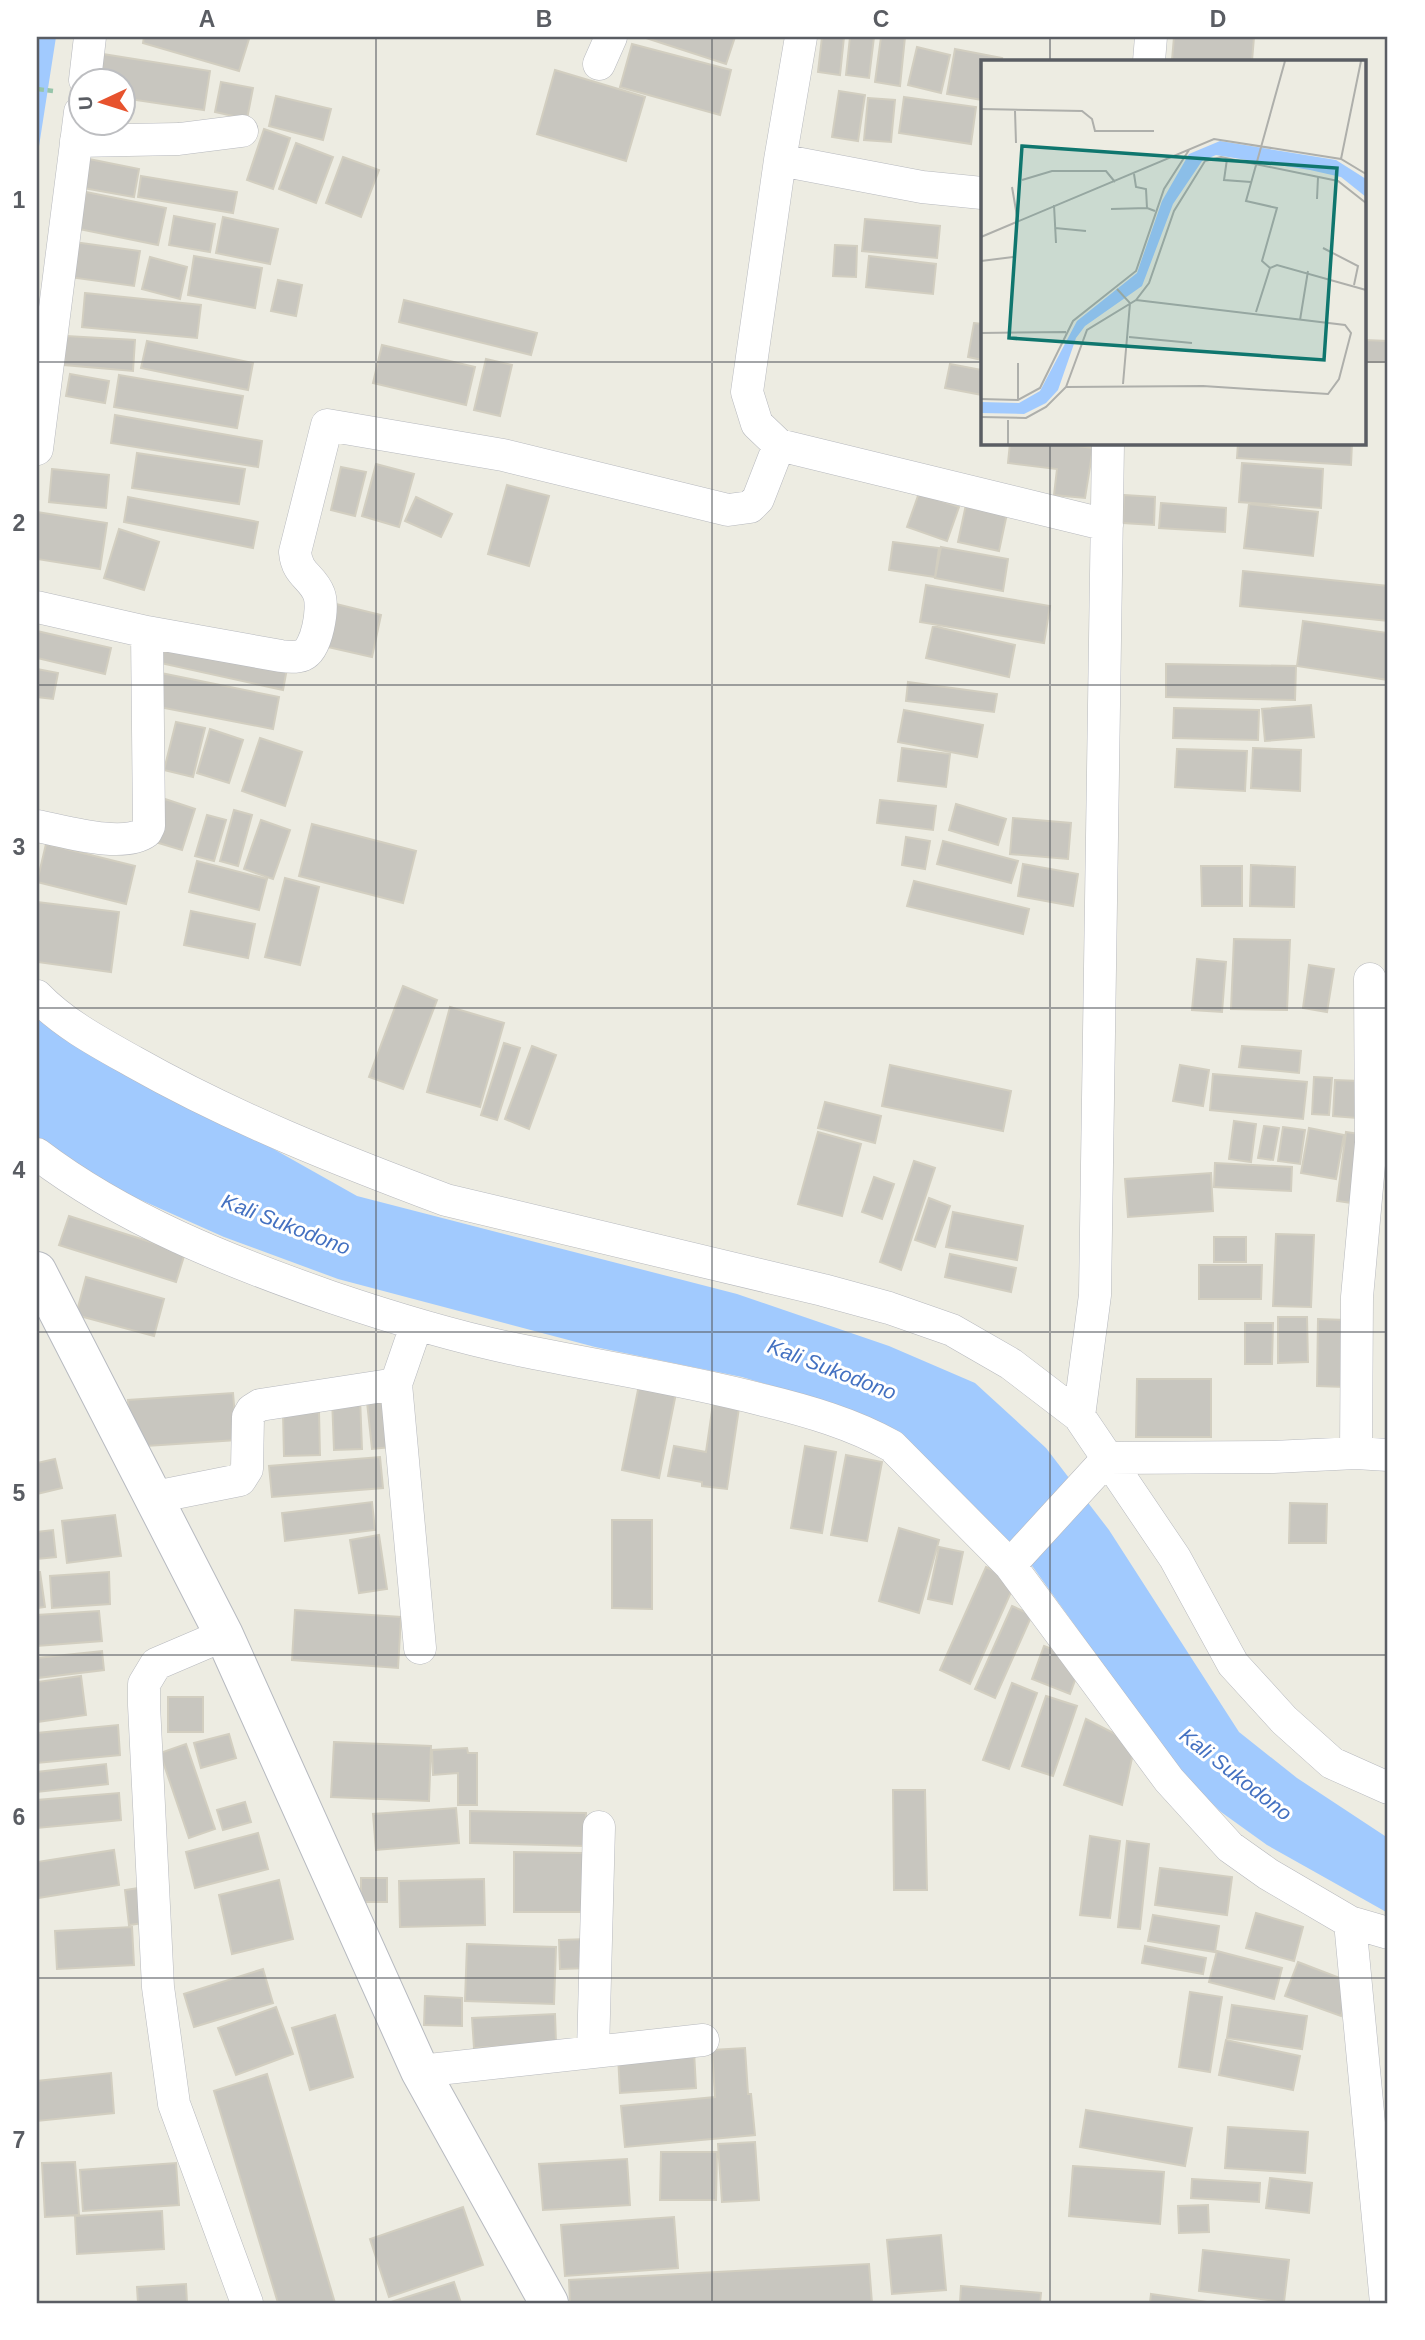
<svg xmlns="http://www.w3.org/2000/svg" width="1425" height="2340" font-family="Arial,sans-serif">
  <style>
    .water { fill: #a1cafe }
    .building { fill: #c8c6bf; stroke: #d2cec0; stroke-width: 2 }
    .lines { fill: none; stroke-linecap: round; stroke-linejoin: round }
    .minor-casing { stroke: #b7b9be; stroke-width: 33 }
    .secondary-casing { stroke: #b7bac0; stroke-width: 40 }
    .path { stroke: #97c5aa; stroke-width: 4.5; stroke-dasharray: 7 3.5; stroke-linecap: butt }
    .minor { stroke: #fff; stroke-width: 32 }
    .secondary { stroke: #fff; stroke-width: 38 }
    .grid { fill: none; stroke: #5a5d63; stroke-width: 2; stroke-opacity: 0.55 }
    .labels { text-anchor: middle; dominant-baseline: central; stroke-width: 6; stroke-linejoin: round; paint-order: stroke }
    .water-label { font-size: 21px; font-style: italic; fill: #4471c1; stroke: #fff }
    .inset-road { fill: none; stroke: #aeafab; stroke-width: 2 }
    .view { fill: #0f766e; fill-opacity: 0.15; stroke: #0f766e; stroke-width: 3.5 }
    .inset-edge { fill: none; stroke: #5a5d63; stroke-width: 3.5 }
    .neatline { fill: none; stroke: #5a5d63; stroke-width: 2.5 }
    .grid-label { font-size: 23px; text-anchor: middle; font-weight: bold; fill: #5a5d63 }
  </style>
  <rect width="100%" height="100%" fill="#edece2"/>
  <!-- water -->
  <path class="water" d="M37 37H56L37 159Z
    M37 1016 357 1196 737 1294 889 1346 975 1383 1046 1448 1109 1530 1239 1732 1297 1778 1388 1838V1913L1267 1845 1221 1812 1184 1777 1030 1563 821 1400 742 1377 595 1347 338 1279 224 1237 87 1176 37 1143Z"/>
  <!-- building -->
  <path class="building" d="M144 37H241L249 39 239 71 143 43Z
    M643 37H735L726 64Z
    M822 37H844L840 75 818 72Z
    M850 37H874L869 78 846 75Z
    M881 37H905L900 86 875 82Z
    M1174 37H1254L1252 61 1172 60Z
    M632 44 731 70 720 115 620 87Z
    M917 47 950 55 941 93 908 85Z
    M955 49 1002 58 1001 61H982V100L947 94Z
    M103 54 210 71 204 110 122 98V80H99Z
    M555 70 645 97 626 161 537 134Z
    M221 82 253 88 247 119 215 112Z
    M839 91 865 95 858 141 832 137Z
    M276 96 331 109 323 140 269 126Z
    M904 97 976 107 971 144 899 133Z
    M868 98 895 100 891 142 864 140Z
    M264 129 290 138 273 189 247 180Z
    M296 143 333 157 316 203 279 189Z
    M343 157 379 170 361 217 326 203Z
    M89 159 139 169 134 197 83 188Z
    M141 176 237 192 233 213 138 197Z
    M86 192 166 208 158 245 79 229Z
    M174 216 215 224 210 252 169 245Z
    M223 217 278 229 270 264 216 253Z
    M865 219 940 226 937 258 862 251Z
    M74 242 140 251 134 286 69 277Z
    M835 245 857 246 856 277 833 276Z
    M194 256 262 268 255 308 188 295Z
    M869 256 936 264 933 294 866 287Z
    M150 257 187 267 180 299 142 289Z
    M278 280 302 285 296 316 271 311Z
    M85 293 201 305 197 338 82 327Z
    M404 300 537 333 531 355 399 322Z
    M974 323 982 324V360L968 357Z
    M66 336 135 340 133 371 64 365Z
    M1364 340 1388 341V362H1364Z
    M147 341 253 363 248 390 141 368Z
    M382 345 475 367 466 405 373 383Z
    M486 359 512 365 500 416 474 410Z
    M950 364 982 370V395L945 388Z
    M70 374 109 381 105 403 66 396Z
    M119 375 243 396 237 428 114 407Z
    M115 415 262 441 258 467 111 443Z
    M1010 443H1054L1093 448 1085 498 1054 495 1057 469 1008 463Z
    M1238 443H1352L1351 465 1237 458Z
    M137 453 245 469 239 504 132 488Z
    M1242 463 1323 469 1321 508 1239 502Z
    M376 464 414 474 399 527 362 516Z
    M341 467 366 472 355 516 331 510Z
    M52 469 109 475 106 508 49 502Z
    M507 485 549 496 529 566 488 554Z
    M919 493 959 507 947 541 907 527Z
    M968 495 1009 504 999 551 958 542Z
    M1124 495 1155 497 1154 525 1123 523Z
    M128 497 258 522 253 548 124 522Z
    M416 497 452 514 441 537 405 521Z
    M1161 503 1226 508 1225 532 1159 528Z
    M1249 504 1318 512 1313 556 1244 548Z
    M37 512 107 523 100 569 37 559Z
    M119 529 159 542 144 590 104 578Z
    M893 542 939 548 935 577 889 570Z
    M941 547 1008 559 1003 591 935 578Z
    M1243 571 1388 586V621L1240 606Z
    M926 585 1050 606 1044 643 920 622Z
    M328 602 381 615 372 657 319 645Z
    M1303 621 1388 633V680L1297 666Z
    M933 626 1015 645 1009 677 926 658Z
    M37 631 111 648 105 674 37 658Z
    M161 636 288 663 283 690 156 662Z
    M1166 664 1296 666 1295 700 1166 697Z
    M37 669 58 673 53 699 37 697Z
    M161 673 279 697 273 729 154 706Z
    M908 682 997 694 994 712 906 701Z
    M1311 705 1314 737 1265 741 1262 709Z
    M1174 708 1259 710 1258 740 1173 738Z
    M904 710 983 725 977 757 898 742Z
    M176 722 205 728 193 777 164 770Z
    M210 729 243 740 229 783 197 773Z
    M260 738 302 752 285 806 242 791Z
    M902 748 950 754 946 787 898 781Z
    M1253 748 1301 750 1300 791 1251 788Z
    M1177 749 1247 751 1245 791 1175 787Z
    M165 799 195 809 182 850 152 841Z
    M880 800 936 806 933 830 877 823Z
    M956 804 1006 819 998 845 949 830Z
    M234 810 252 815 238 866 220 861Z
    M207 815 226 820 214 861 195 856Z
    M1013 818 1071 823 1068 859 1010 854Z
    M261 820 290 830 273 879 244 869Z
    M312 824 416 851 403 903 299 876Z
    M906 837 930 841 925 869 902 865Z
    M943 841 1018 861 1011 883 937 864Z
    M46 844 135 866 126 904 37 882Z
    M197 861 267 879 259 910 189 892Z
    M1023 864 1078 874 1073 906 1018 896Z
    M1251 865 1295 867 1294 907 1250 906Z
    M1201 866H1242V906H1202Z
    M285 878 319 887 300 965 265 957Z
    M914 881 1029 909 1023 934 907 906Z
    M37 902 119 912 111 972 37 962Z
    M191 911 255 924 248 958 184 945Z
    M1234 939 1290 940 1287 1010 1231 1009Z
    M1197 959 1226 962 1222 1012 1192 1010Z
    M1309 965 1334 969 1327 1012 1303 1008Z
    M403 986 437 1000 403 1089 369 1077Z
    M450 1007 504 1023 480 1107 427 1092Z
    M504 1043 520 1048 497 1120 481 1115Z
    M532 1046 556 1055 529 1129 505 1119Z
    M1242 1046 1301 1051 1299 1073 1239 1067Z
    M890 1065 1011 1091 1003 1131 882 1106Z
    M1180 1065 1209 1070 1203 1106 1173 1101Z
    M1213 1074 1307 1082 1303 1119 1210 1110Z
    M1314 1077 1332 1078 1329 1115 1312 1114Z
    M1335 1080 1359 1081 1357 1118 1333 1116Z
    M825 1102 881 1116 875 1143 818 1128Z
    M1234 1121 1256 1124 1251 1162 1229 1159Z
    M1264 1126 1279 1128 1273 1160 1258 1158Z
    M1283 1127 1305 1130 1300 1164 1278 1161Z
    M1309 1128 1344 1135 1336 1179 1301 1173Z
    M818 1132 861 1144 842 1216 798 1204Z
    M1346 1132 1367 1135 1359 1204 1337 1201Z
    M914 1161 935 1168 901 1270 880 1262Z
    M1215 1163 1292 1167 1291 1191 1214 1187Z
    M1211 1173 1213 1211 1128 1217 1125 1179Z
    M874 1177 894 1184 882 1219 862 1212Z
    M929 1198 950 1206 935 1247 915 1240Z
    M953 1212 1023 1226 1017 1260 946 1247Z
    M69 1216 185 1253 176 1282 59 1245Z
    M1276 1234 1314 1235 1311 1307 1273 1306Z
    M1214 1237H1246V1262H1214Z
    M950 1254 1016 1268 1011 1292 945 1277Z
    M1199 1265H1262L1261 1299H1199Z
    M86 1277 164 1299 154 1336 76 1315Z
    M1278 1317H1307L1308 1362 1278 1363Z
    M1318 1319 1346 1320 1345 1387 1317 1386Z
    M1245 1323H1273L1272 1364H1245Z
    M641 1375 678 1383 659 1478 622 1470Z
    M1137 1379H1211V1437H1136Z
    M233 1393 237 1440 131 1447 128 1400Z
    M360 1397 362 1449 334 1450 332 1398Z
    M387 1400 391 1447 372 1449 367 1402Z
    M713 1404 739 1408 727 1489 702 1486V1482L668 1476 674 1446 706 1452Z
    M319 1412 320 1455 284 1456 283 1413Z
    M805 1446 836 1452 822 1533 791 1528Z
    M846 1455 882 1462 867 1541 831 1535Z
    M380 1457 383 1488 272 1497 269 1466Z
    M55 1459 62 1488 37 1494V1463Z
    M372 1502 375 1530 285 1541 282 1513Z
    M1290 1503 1327 1504 1326 1543H1289Z
    M115 1515 121 1556 67 1563 62 1521Z
    M612 1520H652V1609L612 1608Z
    M899 1528 939 1540 919 1613 879 1601Z
    M53 1530 56 1557 37 1559V1532Z
    M379 1535 387 1589 359 1593 350 1540Z
    M939 1547 963 1552 952 1604 928 1599Z
    M986 1567 1016 1581 970 1684 940 1670Z
    M37 1572H40L45 1607 37 1608Z
    M109 1572 110 1604 52 1608 50 1576Z
    M1012 1606 1032 1615 995 1698 975 1689Z
    M295 1610 401 1617 398 1668 292 1660Z
    M99 1611 102 1641 37 1646V1615Z
    M1044 1646 1082 1661 1070 1694 1032 1679Z
    M102 1651 104 1670 37 1678V1658Z
    M81 1676 86 1715 37 1722V1682Z
    M1012 1683 1037 1693 1009 1769 983 1760Z
    M1046 1696 1077 1706 1053 1776 1022 1766Z
    M168 1697H203V1732H168Z
    M1086 1719 1135 1744 1122 1805 1064 1785Z
    M118 1725 120 1755 37 1763V1733Z
    M229 1734 236 1758 201 1768 194 1743Z
    M334 1742 431 1746 429 1801 331 1797Z
    M186 1744 215 1829 189 1838 160 1753Z
    M467 1748 468 1753H477V1805H458V1773L433 1775 432 1750Z
    M106 1764 108 1784 37 1792V1772Z
    M893 1790H925L927 1890H894Z
    M119 1793 121 1820 37 1828V1800Z
    M245 1802 251 1822 223 1830 217 1810Z
    M456 1808 459 1843 376 1850 373 1814Z
    M470 1811 586 1813 585 1846 470 1843Z
    M258 1833 268 1869 195 1888 186 1852Z
    M1090 1836 1120 1841 1110 1918 1080 1915Z
    M1127 1841 1149 1844 1140 1929 1118 1927Z
    M114 1850 119 1885 38 1898 37 1862Z
    M514 1852 583 1853V1912H514Z
    M1160 1868 1232 1877 1227 1915 1155 1905Z
    M361 1878H387V1902H361Z
    M484 1879 485 1925 400 1927 399 1881Z
    M279 1880 293 1939 232 1954 219 1895Z
    M139 1888 144 1923 129 1925 125 1890Z
    M1256 1913 1303 1927 1294 1961 1246 1948Z
    M1153 1915 1219 1926 1215 1952 1148 1941Z
    M132 1927 134 1965 57 1969 55 1931Z
    M589 1939 590 1968 560 1969 559 1940Z
    M467 1944 556 1947 554 2004 465 2001Z
    M1145 1946 1206 1958 1203 1974 1142 1963Z
    M1217 1951 1282 1968 1274 1999 1209 1982Z
    M1298 1962 1353 1983 1341 2016 1285 1996Z
    M263 1969 273 2003 194 2027 184 1994Z
    M1190 1992 1222 1997 1210 2072 1179 2067Z
    M425 1996 462 1998V2026L424 2025Z
    M1232 2005 1307 2016 1302 2049 1227 2038Z
    M276 2007 293 2054 236 2075 218 2028Z
    M555 2014 556 2043 474 2048 472 2018Z
    M335 2015 353 2077 310 2090 292 2028Z
    M1226 2040 1300 2056 1293 2090 1219 2075Z
    M745 2048 748 2094H751L755 2135 625 2147 621 2106 715 2097 712 2050Z
    M694 2051 696 2088 620 2093 618 2055Z
    M111 2073 114 2113 37 2121V2081Z
    M267 2074 335 2303H278L214 2091Z
    M1086 2110 1192 2128 1185 2166 1080 2147Z
    M1228 2127 1308 2132 1305 2173 1225 2168Z
    M755 2142 759 2200 722 2202 718 2144Z
    M661 2152H717L716 2200H660Z
    M627 2159 630 2205 543 2210 539 2164Z
    M75 2162 79 2215 45 2217 42 2163Z
    M176 2163 179 2205 83 2211 80 2170Z
    M1073 2166 1164 2172 1160 2224 1069 2216Z
    M1270 2178 1312 2183 1309 2213 1266 2208Z
    M1192 2179 1260 2183 1259 2202 1191 2198Z
    M1208 2205 1209 2232 1179 2233 1178 2206Z
    M463 2207 483 2265 389 2297 370 2239Z
    M162 2211 164 2249 77 2254 75 2216Z
    M674 2217 678 2268 565 2276 561 2225Z
    M941 2235 946 2290 892 2294 887 2240Z
    M1203 2250 1289 2260 1284 2302 1199 2291Z
    M869 2264 872 2303H570L569 2280Z
    M454 2282 461 2303H388Z
    M186 2284 187 2303H138L137 2287Z
    M961 2286 1041 2293 1040 2303H960Z
    M1151 2294 1214 2303H1150Z"/>
  <g class="lines">
    <!-- minor casing -->
    <g class="minor-casing">
      <path id="minor" d="M801 37 780 160 747 392 757 424 779 445 1107 525
        M1149 61 1151 37
        M599 64 611 37
        M85 80 90 37
        M76 141 179 139 242 131
        M780 160 922 187 982 193
        M37 449 80 112
        M37 607 147 632 281 656C288 657 296 658 303 655 317 649 324 608 319 594 312 576 297 575 295 552L327 425 503 455 728 510 750 507 758 499 779 445
        M37 826C64 831 123 849 146 832L149 826 147 632
        M37 996C64 1024 100 1043 134 1062 233 1118 339 1160 446 1200L823 1290 889 1308 952 1330 1011 1364 1079 1416 1175 1558 1233 1664 1284 1720 1332 1763 1388 1788
        M37 1154C124 1220 228 1261 331 1297 393 1318 455 1337 519 1350 601 1367 683 1379 763 1400 808 1411 853 1424 892 1446L1010 1565 1169 1780 1230 1847 1268 1874 1350 1922 1388 1933
        M396 1384 420 1648
        M1079 1416 1095 1295 1108 443
        M1356 1453 1357 1297 1371 1143 1370 979
        M155 1497 240 1480 247 1469 248 1417 252 1410 260 1405 396 1384 416 1326
        M1010 1565 1108 1458 1273 1457 1356 1453 1388 1455
        M224 1635 156 1664 144 1684V1705L158 1987 174 2104 247 2303
        M1350 1922 1386 2303
        M593 2052 599 1827
        M420 2071 703 2040"/>
    </g>
    <!-- secondary casing -->
    <g class="secondary-casing">
      <path id="secondary" d="M37 1271 224 1635 420 2071 549 2303"/>
    </g>
    <!-- path -->
    <path class="path" d="M37 89 53 91"/>
    <!-- minor -->
    <use href="#minor" class="minor"/>
    <!-- secondary -->
    <use href="#secondary" class="secondary"/>
  </g>
  <!-- grid -->
  <path class="grid" d="M376 37V2303M712 37V2303M1050 37V61M37 362H982M1364 362H1388M1050 443V2303M37 685H1388M37 1008H1388M37 1332H1388M37 1655H1388M37 1978H1388"/>
  <g class="labels">
    <!-- water labels -->
    <g class="water-label">
      <text transform="translate(286 1224) rotate(21)">Kali Sukodono</text>
      <text transform="translate(832 1369) rotate(21)">Kali Sukodono</text>
      <text transform="translate(1236 1774) rotate(38)">Kali Sukodono</text>
    </g>
  </g>
  <!-- overview -->
  <g transform="translate(981 60)">
    <rect width="385" height="385" fill="#edece2"/>
    <path d="M239 81 355 100 385 119V137L360 117 329 110 235 95 221 101 192 144 161 226 104 266 95 278 77 330 65 343 43 354 0 353V342L38 343 59 331 96 261 156 213 181 141 208 94Z" fill="#a1cafe"/>
    <path class="inset-road" d="M0 49 101 51 111 59 114 71H173M34 51 35 83M246 99 243 120 270 122M360 99 380 1M153 114 155 127 165 129 166 148 174 151M41 120 71 111H125L134 122M31 127 37 162M336 139 337 117M73 145 75 183M130 149 166 148M74 168 105 171M0 177 233 79 360 99 385 114M342 188 377 206 373 225M0 201 32 197M289 208 281 201 296 148 265 141 304 1M136 229 149 243 142 324M275 252 289 208 296 205 385 230M319 260 327 211M0 273 85 272M148 277 211 283M85 327 222 326 347 334 358 319 370 273 364 265 155 240M0 339 37 340 59 328 92 261 155 211 183 129 208 90M37 340V303M0 357 45 358 65 347 85 327 106 270 155 240 168 223 193 151 224 101 240 97 357 121 385 143M27 384V360"/>
    <path class="view" d="M41 86 356 108 343 300 28 278Z"/>
    <rect width="385" height="385" class="inset-edge"/>
  </g>
  <!-- border -->
  <rect width="1425" height="2340" fill="none" stroke="#ffffff" stroke-width="77"/>
  <!-- north arrow -->
  <g transform="translate(102 102) rotate(266)"><circle r="33" fill="#ffffff" stroke="#bdbec1" stroke-width="2"/>
  <path d="M0-5L12 26L0 18L-12 26Z" fill="#e7532e"/>
  <text y="-10" font-size="19" font-weight="bold" text-anchor="middle" fill="#5a5d63">U</text>
  </g>
  <rect x="38" y="38" width="1348" height="2264" class="neatline"/>
  <g class="grid-label">
    <text x="207" y="27">A</text>
    <text x="544" y="27">B</text>
    <text x="881" y="27">C</text>
    <text x="1218" y="27">D</text>
    <text x="19" y="208">1</text>
    <text x="19" y="531">2</text>
    <text x="19" y="855">3</text>
    <text x="19" y="1178">4</text>
    <text x="19" y="1501">5</text>
    <text x="19" y="1825">6</text>
    <text x="19" y="2148">7</text>
  </g>
</svg>
